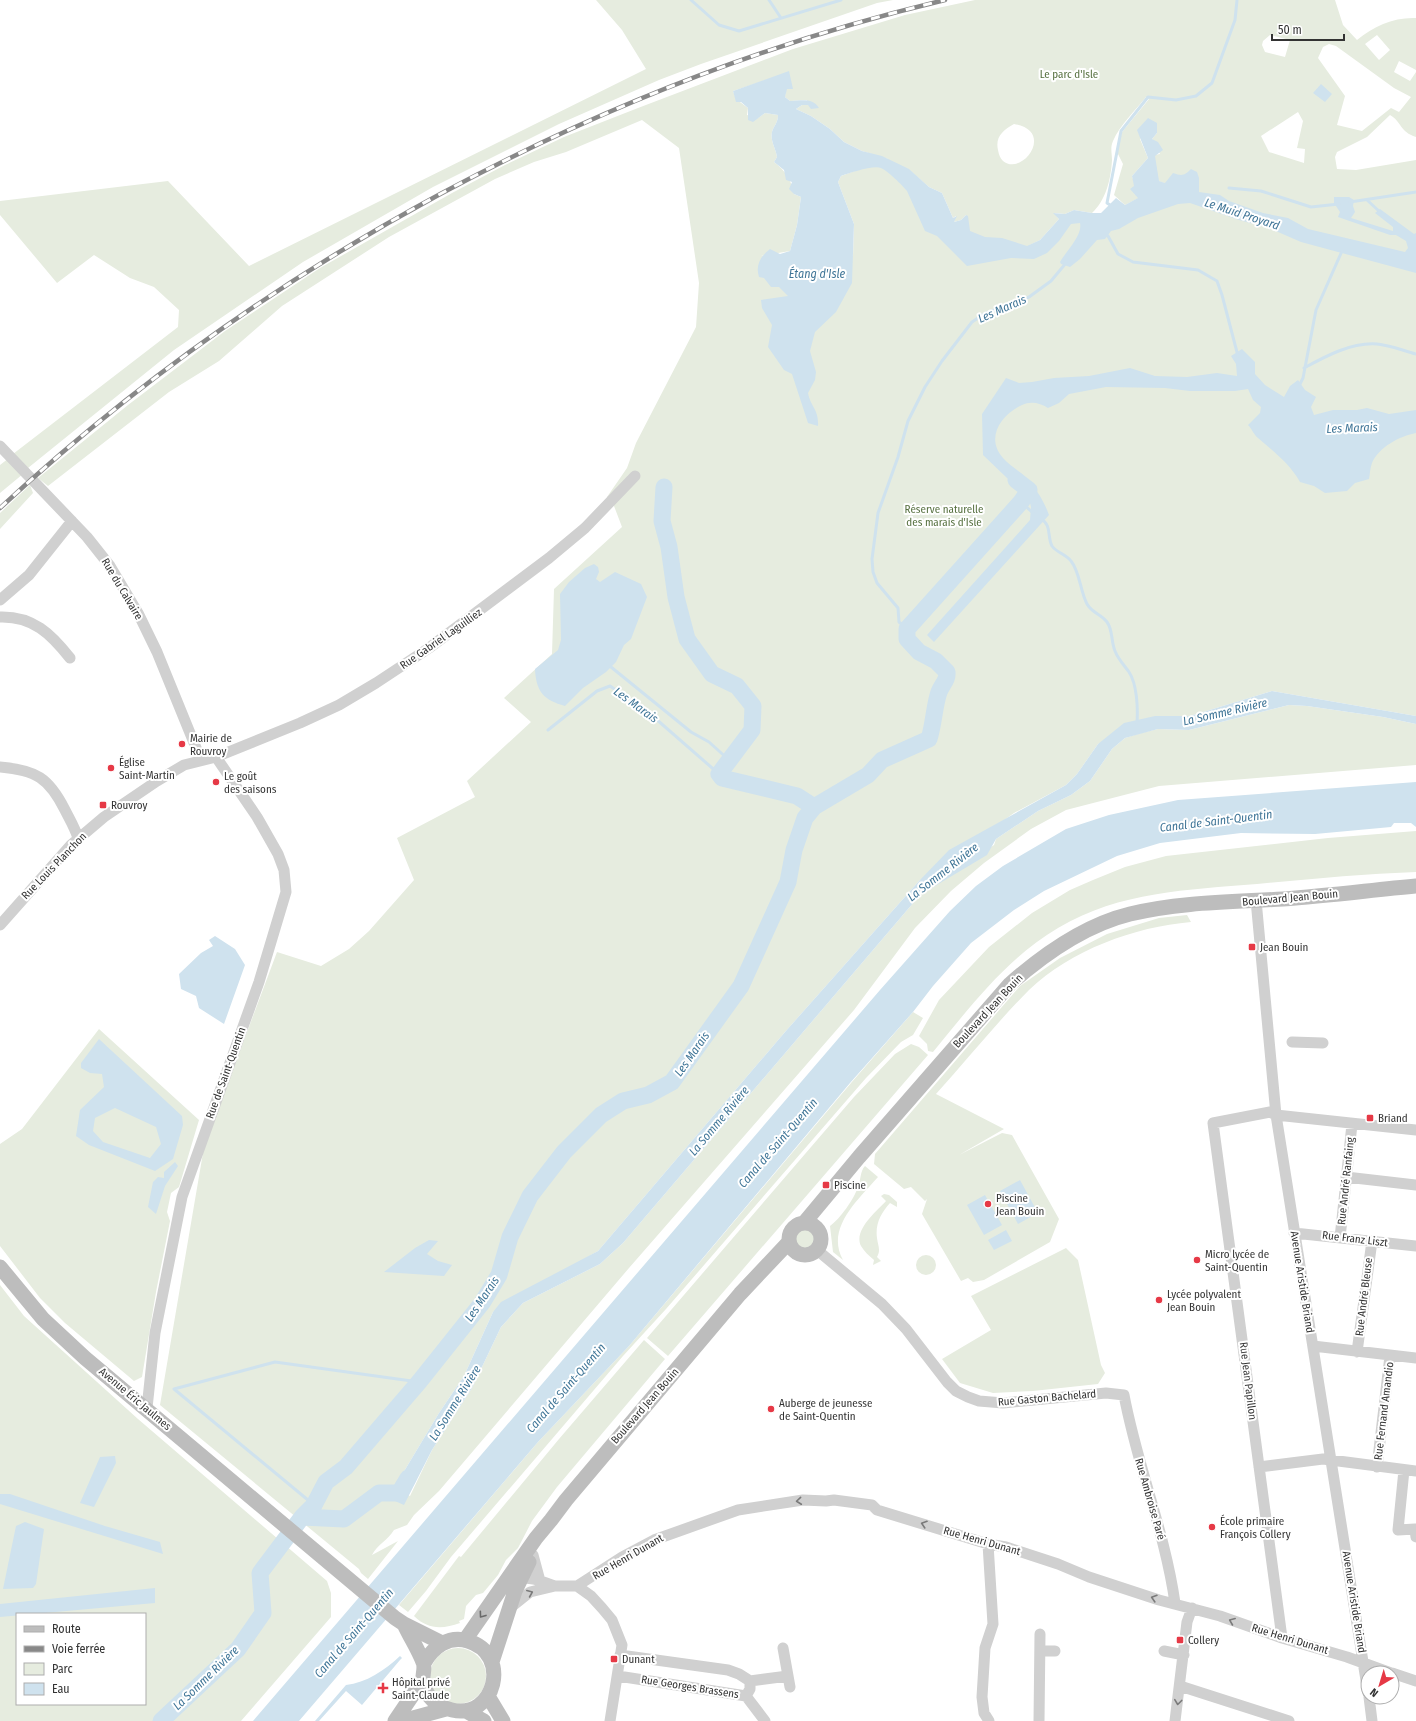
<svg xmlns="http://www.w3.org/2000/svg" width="1416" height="1721" font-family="'Fira Sans Condensed',sans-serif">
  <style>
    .green { fill: #e6ecdf; fill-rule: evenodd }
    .water { fill: #cfe2ee; fill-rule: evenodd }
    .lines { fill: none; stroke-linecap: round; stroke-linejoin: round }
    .stream { stroke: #cfe2ee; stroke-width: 3 }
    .river { stroke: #cfe2ee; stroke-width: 17 }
    .street { stroke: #d0d0d0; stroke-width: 11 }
    .secondary { stroke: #bdbdbd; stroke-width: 15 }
    .rail-casing { stroke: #888; stroke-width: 4.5 }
    .rail { stroke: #fff; stroke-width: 3; stroke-dasharray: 9; stroke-linecap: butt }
    .oneway { stroke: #7a7a7a }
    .oneway2 { stroke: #6a6a6a }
    .poi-dot { fill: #e63946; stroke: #fff; stroke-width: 1.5 }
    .labels { text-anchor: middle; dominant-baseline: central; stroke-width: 4; stroke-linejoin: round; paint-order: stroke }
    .park-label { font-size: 11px; fill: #56703f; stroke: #fff }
    .street-label { font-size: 11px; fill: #333; stroke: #fff }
    .poi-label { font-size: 11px; fill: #333; stroke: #fff; text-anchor: start }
    .water-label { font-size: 12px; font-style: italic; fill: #3f7597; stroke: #fff }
  </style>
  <rect width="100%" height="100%" fill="#fff"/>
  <!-- green -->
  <path class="green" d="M596 0H893L877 3 701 64 659 80 559 124 433 187 303 262 174 350 28 468 13 454 178 327 179 310 154 287 130 278 94 255 57 283 0 215V201L168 181 249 266 646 69 622 30Z
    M975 0H1335L1343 25 1357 40C1374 26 1394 17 1416 18V70L1399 61 1394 72 1410 81 1416 72V137C1400 132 1401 121 1390 115L1367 137 1337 152 1335 157 1337 169 1356 170 1416 160V716L1272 691 1190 716H1174L1098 744 1077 774 1066 785 1014 813 919 881 785 1032 598 1251 493 1312 464 1376 439 1413 394 1488 410 1496 432 1450 472 1388 501 1327 523 1303 600 1264 623 1243 920 895 994 845 996 839 1038 811 1071 795 1090 781 1112 749 1125 738 1141 733 1158 729 1189 730 1289 705 1307 706 1383 717 1416 724V765L1159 786 1066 810 1031 829 984 863 951 891 915 928 854 1010 629 1268 439 1491 414 1515 407 1525 394 1530C388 1540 377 1545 372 1555L398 1541 368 1579 361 1573 359 1569 160 1405 204 1147 277 952 321 966 349 949 369 931 414 880 397 838 475 797 467 781 531 722 504 698 552 654 554 589 622 527 614 506 607 497 627 468 636 443 696 327 699 283 679 148 642 120 566 152 534 162 495 179 389 237 282 306 219 361 169 392 48 486 38 478 128 405 225 331 320 268 452 193 505 165 564 137 638 108 793 49 905 15ZM1270 35 1290 40 1285 57 1265 52 1262 45 1263 41ZM1377 35 1390 50 1379 60 1365 44ZM1329 44 1336 46 1394 88 1411 97 1399 112 1391 108 1362 131 1337 125 1345 96 1318 58 1323 47ZM787 73 785 97 790 101 807 100 808 105H802L796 109 811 116 830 129 844 142 862 151 888 159 841 176 838 182 854 224 853 256H761L790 251 797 225 801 197 794 194C792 181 785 170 774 162L777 157C776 149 770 141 772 132 774 125 778 123 778 115L765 113 758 118 747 115 748 108 736 99 733 91ZM1146 97 1149 99 1122 132 1117 152 1123 164 1114 195 1125 205 1139 198 1132 176 1148 158 1140 139 1157 123V133L1152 139 1160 154 1154 155 1158 181 1164 183 1121 214 1091 216 1074 213 1036 248 1030 245 1040 240 1059 219 1054 213 1065 214 1074 210 1092 213C1106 200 1111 179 1112 160 1112 153 1110 148 1113 141 1120 125 1135 111 1146 97ZM1298 112 1303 121 1297 148 1305 149 1304 163 1269 152 1261 136ZM1014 124C1056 131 1022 177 1003 161 1000 158 999 155 998 150 995 137 1003 130 1014 124ZM907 168 929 187 942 193 953 218 956 216 954 222 961 220 966 215 969 228 954 223Z
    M9 458 23 474 0 493V465Z
    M30 485 33 493 0 529V513Z
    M1416 831V872C1363 874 1310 879 1257 884 1187 890 1121 891 1058 928 1007 958 970 1007 933 1052L928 1051 927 1044 919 1036 939 1000 989 947 1032 913 1070 890 1093 880 1125 867 1166 856 1328 838Z
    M1187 915 1191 922C1134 927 1071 950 1029 990 997 1022 967 1060 936 1094L1004 1129 959 1155 1002 1133 1012 1135 1059 1219 1050 1242 984 1280 973 1282 968 1278 961 1281 922 1214 927 1199 925 1201 911 1187 904 1189 874 1164 875 1154 1020 986 1060 958 1107 934 1159 918Z
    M913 1012 923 1018 913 1035 901 1042 866 1078 666 1309 623 1356 451 1557 426 1591 408 1612 399 1605 538 1442 629 1346 851 1083Z
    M99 1029 199 1120 179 1187 171 1193 167 1212 170 1221 156 1292 142 1377 134 1381 65 1323 40 1298 0 1246V1144L22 1129Z
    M911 1044 919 1047 928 1055 668 1356 647 1338 854 1097 895 1054Z
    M865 1166 878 1177C859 1199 825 1228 843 1260L833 1252 830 1226C840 1219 854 1199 858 1187 861 1180 860 1171 865 1166Z
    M884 1194 889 1195 897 1202V1207L890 1203C881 1213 875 1224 877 1238 878 1246 881 1250 877 1257L881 1261 873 1265 874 1260C869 1256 864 1251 861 1246 853 1230 877 1211 886 1201L881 1196Z
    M794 1239a10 10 0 1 1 20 0a10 10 0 1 1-20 0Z
    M1066 1248 1078 1260 1101 1365 1105 1373 1098 1384 1033 1391 993 1393 960 1383 942 1359 991 1330 971 1296Z
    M916 1265a10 10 0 1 1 20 0a10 10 0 1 1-20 0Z
    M0 1285 24 1316 138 1419 327 1581 331 1593V1617L241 1721H0ZM17 1614H145V1704H17Z
    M644 1340 665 1359 557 1487 532 1521 518 1548 506 1560 498 1575 483 1593 476 1595 466 1606 464 1619 459 1621 460 1623C443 1629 428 1630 414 1616L459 1556 461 1557 559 1439Z
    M430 1676a28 28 0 1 1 56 0a28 28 0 1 1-56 0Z"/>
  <!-- water -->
  <path class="water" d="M789 71 793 89H787L785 97 790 101C801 101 812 97 819 108L811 109 808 105H802L796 109 811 116 830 129 844 142 862 151 882 156 909 169 929 187 942 193 953 218 957 216 954 222 961 220 966 215 968 216 970 231 985 237 1002 238 1027 246 1040 240 1059 219 1053 213 1065 214 1074 210 1092 213H1101L1116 198 1125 205 1138 198 1130 189 1134 186 1132 176 1148 158 1137 130 1148 118 1157 123V133L1152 139 1158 142 1163 150 1155 156 1159 181 1165 183 1173 173C1182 176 1184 176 1191 169L1197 172 1199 178V192L1220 195 1229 201 1263 213 1288 218 1308 229 1405 252 1408 248 1406 241 1396 235H1390L1338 217 1340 212 1334 203V197H1349L1354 200 1353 206 1355 212 1351 218 1393 231V227L1375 213 1380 209 1414 234 1416 233V273L1301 242 1269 228 1239 220 1190 203 1178 204 1138 218 1119 229 1111 231 1105 239 1097 240 1080 259 1070 267 1061 264 1060 262C1067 250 1083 235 1080 223L1071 224 1059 241 1047 253 1034 259 1011 258 967 266 937 236 925 231 907 191C902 185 888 171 881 168 873 165 850 173 841 176L838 182 854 224 852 283 836 312 815 332 810 351 816 372 815 380 808 393C811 408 819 409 818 426L808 423 792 374 784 370 768 347 772 325 762 308 761 300 788 296 779 287H771L764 278 759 277C755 265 761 256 770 249L780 254 790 251 797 225 801 197 794 194 789 189 792 182 786 180 784 170 774 162 777 157C776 149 770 141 772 132 774 125 778 123 778 115L765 113 753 122 748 120V108L741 102H736L733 91Z
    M1321 84 1332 94 1325 102 1313 93Z
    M1242 349 1255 362V374L1265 385 1284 397 1290 386 1298 380 1305 390 1316 397 1311 407 1314 415 1333 410H1357L1367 408 1389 414 1416 410V433C1400 436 1379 447 1372 463 1370 468 1370 474 1369 479L1355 483 1347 491 1325 493 1314 486 1300 482C1290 464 1274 452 1258 438 1254 435 1252 429 1248 425L1260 413 1261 407 1253 400 1248 389 1235 391H1190L1165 388 1106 387 1069 394 1059 403 1048 408C1040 403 1031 401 1022 405 1001 415 985 438 1003 458 1009 465 1018 470 1024 476 1035 486 1044 501 1049 515L934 642 927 635 1030 520 1031 507 1029 499 983 455 982 414 1006 378 1019 383 1032 382 1054 378 1089 376 1130 368 1155 376 1187 377 1217 373 1237 376 1236 364 1231 356Z
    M594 564 598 567 599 572 596 579 600 582 615 572 641 584 647 597 631 639 624 645 616 662 606 672 583 688 565 706C544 700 536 692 535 669L558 650 561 640 560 594 569 582 585 568Z
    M1272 691 1416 716V724L1383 717 1307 706 1289 705 1189 730 1158 729 1125 738 1112 749 1090 781 1071 795 1038 811 996 839 987 855 920 895 623 1243 600 1264 523 1303 501 1327 472 1388 432 1450 404 1505 395 1501 394 1488 439 1413 464 1376 493 1312 501 1302 598 1251 785 1032 919 881 949 850 1066 785 1077 774 1098 744 1124 723 1155 716H1190Z
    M1416 782V827L1411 823H1394L1391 827 1315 834 1241 833 1160 843 1117 856 1044 891 1014 910 971 943 933 986 913 1012 850 1083 629 1346 538 1442 299 1721H253L880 990 950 911 976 886 1003 866 1066 829 1109 815 1178 800Z
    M215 936 235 949 245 965 224 1024 199 1008 196 996 181 989 179 974 201 953 213 946 209 940Z
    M99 1039 182 1116 183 1125 173 1159 155 1171 89 1145 76 1136 80 1110 104 1087 102 1074 90 1073 81 1068V1063ZM115 1108 156 1127 161 1144 150 1158 103 1142 93 1131 95 1118Z
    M175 1162 178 1166 165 1186 156 1214 148 1207 153 1182 158 1177 164 1178V1172Z
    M1020 1180 1038 1213 1018 1224 1000 1191Z
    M985 1195 1002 1225 984 1235 967 1205Z
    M1006 1230 1012 1241 994 1250 988 1240Z
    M429 1240 438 1241 427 1254 438 1261 452 1265 444 1276 384 1272 415 1248Z
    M115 1456 116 1463 94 1507 80 1503 100 1457Z
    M0 1494H10L105 1526 160 1542 163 1554 0 1504Z
    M25 1522 44 1529 36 1584 33 1588 3 1589 16 1526Z
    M155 1588V1603L0 1617V1604Z
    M400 1656 402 1658 400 1660 362 1705 346 1691 319 1721H315L346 1685C366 1683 385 1670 400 1656Z"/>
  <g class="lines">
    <!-- stream -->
    <path class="stream" d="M691 0 719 25 739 31 841 0
      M769 0 781 18
      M1229 188 1261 191 1311 207 1339 204
      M1367 200 1380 212
      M1350 202 1416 192
      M1113 207 1107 203 1121 131 1148 97 1176 100 1196 96 1212 83 1235 20 1237 0
      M1105 235 1108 236 1118 254 1133 262 1198 270 1217 281 1222 295 1238 356
      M1304 368C1326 356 1352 342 1377 344 1390 345 1404 351 1416 354
      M1299 386 1303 378 1316 310 1342 251
      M1021 502 1033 513
      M1041 519C1052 525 1047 537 1052 546 1057 553 1066 554 1071 561 1080 572 1080 591 1087 604 1092 613 1101 614 1107 622 1113 630 1111 642 1115 651 1118 659 1124 665 1129 672 1137 684 1138 708 1137 723
      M907 629 899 622 898 608 877 583 873 572 872 559 878 513 898 457 908 421 925 387 942 361 972 322 984 314 1029 297 1051 281 1066 263
      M611 667 691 732 709 742 729 760
      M548 730 597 691 610 686 648 712 719 774
      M314 1505 174 1389 275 1362 419 1382"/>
    <!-- river -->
    <path class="river" d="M664 487 662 521 669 547 676 597 687 639 712 674 737 686 753 706 752 730 719 774 722 778 797 796 814 807
      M302 1517 314 1505 326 1482 346 1467 419 1382 482 1303 499 1275 510 1237 530 1196 564 1152 601 1115 623 1101 648 1095 672 1082 741 986 788 882 794 850 805 818 814 807 868 775 882 760 929 739C934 723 934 707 939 692 942 684 948 680 947 672L936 661 919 652 907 639V629L1021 502 1029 490 1016 480
      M161 1721 238 1649 263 1613 260 1573 302 1517 344 1519 379 1493H399L408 1478"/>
    <!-- street -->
    <path class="street" d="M0 446 87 537 110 566 138 613 157 652 201 760
      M0 600 29 575 72 521
      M0 617C33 616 51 634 70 658
      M0 767C36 770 49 778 65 810 70 820 75 828 78 838
      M1256 900 1276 1115 1368 1693
      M0 925 71 845 104 817 157 781 184 765 216 757 300 723 339 705 376 683 429 648 549 558 585 528 635 476
      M1292 1042 1323 1043
      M1346 1177 1416 1185
      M1294 1233 1416 1246
      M1340 1238 1352 1124
      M817 1250 882 1304 906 1329 947 1382 956 1391 968 1397 979 1401 1003 1403 1106 1393 1124 1395C1137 1465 1165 1532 1175 1603
      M1313 1346 1416 1358
      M1357 1352 1372 1241
      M147 1408 155 1333 182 1197 259 982 286 892 284 870 278 854 257 817 216 757
      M1259 1467 1323 1459 1416 1471
      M1377 1467 1390 1356
      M1404 1470 1398 1530 1415 1529 1416 1537
      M988 1544 993 1624 985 1648 982 1697 984 1713 989 1721
      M533 1555 540 1581
      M516 1581C527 1574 543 1582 555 1586
      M577 1586 622 1557 654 1540 738 1510 803 1500 826 1501 834 1500 872 1505 877 1510 988 1544 1006 1547 1058 1564 1089 1577 1159 1600 1220 1616 1282 1638 1347 1657 1391 1673
      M510 1608 530 1592 555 1586H577L591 1596 602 1608 612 1620 622 1645 610 1721
      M1282 1638 1213 1123 1270 1112 1276 1115 1416 1130
      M783 1648 790 1687
      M1040 1651H1055
      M1164 1651 1184 1655
      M1392 1673 1416 1681
      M618 1676 746 1696 750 1689V1681L739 1674 728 1670 620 1655
      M750 1681 788 1676
      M1180 1686 1289 1721
      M746 1696 765 1721
      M1369 1697 1372 1721
      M1039 1721 1040 1634
      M1175 1721 1187 1622 1192 1608"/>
    <!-- secondary -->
    <path class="secondary" d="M789 1239a16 16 0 1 1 32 0a16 16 0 1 1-32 0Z
      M804 1223 859 1157 1010 984C1044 954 1085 925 1130 914 1179 902 1232 902 1283 899 1328 896 1372 890 1416 886
      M0 1267 43 1319 85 1358 395 1618 404 1624 442 1643
      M404 1624C410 1637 418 1649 423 1662 427 1671 417 1680 429 1696 435 1704 443 1708 452 1710 495 1720 512 1654 468 1641 449 1635 433 1647 424 1663
      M465 1640 536 1538 551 1520 566 1500 740 1294 789 1242
      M492 1662 515 1591 529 1562
      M488 1696 503 1721
      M466 1711 484 1721
      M395 1721 422 1681
      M402 1721 446 1709"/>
    <!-- rail casing -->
    <g class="rail-casing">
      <path id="rail" d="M0 508C261 266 598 82 945 0"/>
    </g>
    <!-- rail -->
    <use href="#rail" class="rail"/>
  </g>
  <!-- one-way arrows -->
  <defs><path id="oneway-chevron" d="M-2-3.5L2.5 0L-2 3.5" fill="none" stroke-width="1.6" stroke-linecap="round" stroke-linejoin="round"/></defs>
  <g class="oneway">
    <use href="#oneway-chevron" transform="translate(799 1501) rotate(174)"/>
    <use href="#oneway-chevron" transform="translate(924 1524) rotate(-162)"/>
    <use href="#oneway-chevron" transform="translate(530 1593) rotate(-23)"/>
    <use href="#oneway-chevron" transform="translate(1154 1598) rotate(-163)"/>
    <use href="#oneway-chevron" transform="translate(1232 1621) rotate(-158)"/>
    <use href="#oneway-chevron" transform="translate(1178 1702) rotate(97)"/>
  </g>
  <use class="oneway2" href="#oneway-chevron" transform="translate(482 1615) rotate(126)"/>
  <!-- markers -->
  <g class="poi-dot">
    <circle cx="182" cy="744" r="4"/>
    <circle cx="111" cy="768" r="4"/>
    <circle cx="216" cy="782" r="4"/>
    <rect x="99" y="801" width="8" height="8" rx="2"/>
    <rect x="1248" y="943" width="8" height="8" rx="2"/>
    <rect x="1366" y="1114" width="8" height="8" rx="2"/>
    <rect x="822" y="1181" width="8" height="8" rx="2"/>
    <circle cx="988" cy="1204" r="4"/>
    <circle cx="1197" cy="1260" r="4"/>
    <circle cx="1159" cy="1300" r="4"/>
    <circle cx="771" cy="1409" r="4"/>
    <circle cx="1212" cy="1527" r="4"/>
    <rect x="1176" y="1636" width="8" height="8" rx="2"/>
    <rect x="610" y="1655" width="8" height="8" rx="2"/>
    <path d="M381 1682h4v4h4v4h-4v4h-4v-4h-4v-4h4z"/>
  </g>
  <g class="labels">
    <!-- park labels -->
    <g class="park-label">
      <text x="1069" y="74">Le parc d'Isle</text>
      <text x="944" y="509">Réserve naturelle<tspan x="944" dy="13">des marais d'Isle</tspan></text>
    </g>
    <!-- street labels -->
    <g class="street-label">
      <text transform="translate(122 589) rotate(59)">Rue du Calvaire</text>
      <text transform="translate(441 639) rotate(-35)">Rue Gabriel Laguilliez</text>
      <text transform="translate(54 866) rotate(-46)">Rue Louis Planchon</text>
      <text transform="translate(1290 898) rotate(-5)">Boulevard Jean Bouin</text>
      <text transform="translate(988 1011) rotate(-47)">Boulevard Jean Bouin</text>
      <text transform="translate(226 1073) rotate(-70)">Rue de Saint-Quentin</text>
      <text transform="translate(1346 1181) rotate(-84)">Rue André Ranfaing</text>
      <text transform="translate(1355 1239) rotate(7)">Rue Franz Liszt</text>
      <text transform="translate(1302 1282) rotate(81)">Avenue Aristide Briand</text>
      <text transform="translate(1364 1297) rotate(-83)">Rue André Bleuse</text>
      <text transform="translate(1248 1381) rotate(83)">Rue Jean Papillon</text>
      <text transform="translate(1047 1398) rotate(-5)">Rue Gaston Bachelard</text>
      <text transform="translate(135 1399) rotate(40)">Avenue Éric Jaulmes</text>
      <text transform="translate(645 1406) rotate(-49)">Boulevard Jean Bouin</text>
      <text transform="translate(1384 1411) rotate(-83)">Rue Fernand Amandio</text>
      <text transform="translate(1150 1499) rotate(74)">Rue Ambroise Paré</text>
      <text transform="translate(982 1541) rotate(16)">Rue Henri Dunant</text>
      <text transform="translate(628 1557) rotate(-30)">Rue Henri Dunant</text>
      <text transform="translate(1354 1602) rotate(81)">Avenue Aristide Briand</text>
      <text transform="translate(1290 1639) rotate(17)">Rue Henri Dunant</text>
      <text transform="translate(690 1687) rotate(9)">Rue Georges Brassens</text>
    </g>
    <!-- poi labels -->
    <g class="poi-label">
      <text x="190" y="738">Mairie de<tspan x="190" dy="13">Rouvroy</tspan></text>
      <text x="119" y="762">Église<tspan x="119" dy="13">Saint-Martin</tspan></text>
      <text x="224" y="776">Le goût<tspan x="224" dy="13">des saisons</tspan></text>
      <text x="111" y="805">Rouvroy</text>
      <text x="1260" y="947">Jean Bouin</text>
      <text x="1378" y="1118">Briand</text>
      <text x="834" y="1185">Piscine</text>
      <text x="996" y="1198">Piscine<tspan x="996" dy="13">Jean Bouin</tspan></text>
      <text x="1205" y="1254">Micro lycée de<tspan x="1205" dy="13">Saint-Quentin</tspan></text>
      <text x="1167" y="1294">Lycée polyvalent<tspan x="1167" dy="13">Jean Bouin</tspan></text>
      <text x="779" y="1403">Auberge de jeunesse<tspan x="779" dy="13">de Saint-Quentin</tspan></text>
      <text x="1220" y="1521">École primaire<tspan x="1220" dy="13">François Collery</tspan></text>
      <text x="1188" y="1640">Collery</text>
      <text x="622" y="1659">Dunant</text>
      <text x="392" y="1682">Hôpital privé<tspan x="392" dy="13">Saint-Claude</tspan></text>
    </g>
    <!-- water labels -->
    <g class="water-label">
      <text transform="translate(1242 214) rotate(18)">Le Muid Proyard</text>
      <text x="817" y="274">Étang d'Isle</text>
      <text transform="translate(1002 309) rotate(-24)">Les Marais</text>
      <text transform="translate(1352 428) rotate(-2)">Les Marais</text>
      <text transform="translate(636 705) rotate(36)">Les Marais</text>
      <text transform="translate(1225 712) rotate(-13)">La Somme Rivière</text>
      <text transform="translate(1216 821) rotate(-7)">Canal de Saint-Quentin</text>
      <text transform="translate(943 872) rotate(-38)">La Somme Rivière</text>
      <text transform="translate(692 1054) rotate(-55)">Les Marais</text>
      <text transform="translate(719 1121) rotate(-50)">La Somme Rivière</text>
      <text transform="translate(778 1143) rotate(-49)">Canal de Saint-Quentin</text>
      <text transform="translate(482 1299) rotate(-56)">Les Marais</text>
      <text transform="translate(566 1388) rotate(-49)">Canal de Saint-Quentin</text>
      <text transform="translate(455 1403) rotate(-58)">La Somme Rivière</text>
      <text transform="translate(354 1633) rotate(-49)">Canal de Saint-Quentin</text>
      <text transform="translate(206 1678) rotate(-44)">La Somme Rivière</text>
    </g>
  </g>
  <!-- legend -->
  <rect x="16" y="1613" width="130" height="92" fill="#ffffff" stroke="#adadad"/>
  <rect x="24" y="1626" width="20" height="6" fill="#bdbdbd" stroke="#adadad"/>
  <text x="52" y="1633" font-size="12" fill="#333333">Route</text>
  <rect x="24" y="1646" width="20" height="6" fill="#888888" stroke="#adadad"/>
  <text x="52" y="1653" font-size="12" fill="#333333">Voie ferrée</text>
  <rect x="24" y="1663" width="20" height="12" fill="#e6ecdf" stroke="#adadad"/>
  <text x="52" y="1673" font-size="12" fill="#333333">Parc</text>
  <rect x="24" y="1683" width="20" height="12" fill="#cfe2ee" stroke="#adadad"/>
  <text x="52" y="1693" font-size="12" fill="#333333">Eau</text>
  <!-- north arrow -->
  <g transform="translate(1380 1685) rotate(218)"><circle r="19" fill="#ffffff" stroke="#adadad"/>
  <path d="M0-3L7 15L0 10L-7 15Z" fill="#e63946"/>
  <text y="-6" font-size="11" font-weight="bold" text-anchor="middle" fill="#333333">N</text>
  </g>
  <!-- scale -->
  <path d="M1272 34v6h72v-6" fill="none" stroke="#333333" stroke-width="2"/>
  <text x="1278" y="34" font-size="12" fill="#333333" stroke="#ffffff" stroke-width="3" paint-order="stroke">50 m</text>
</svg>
